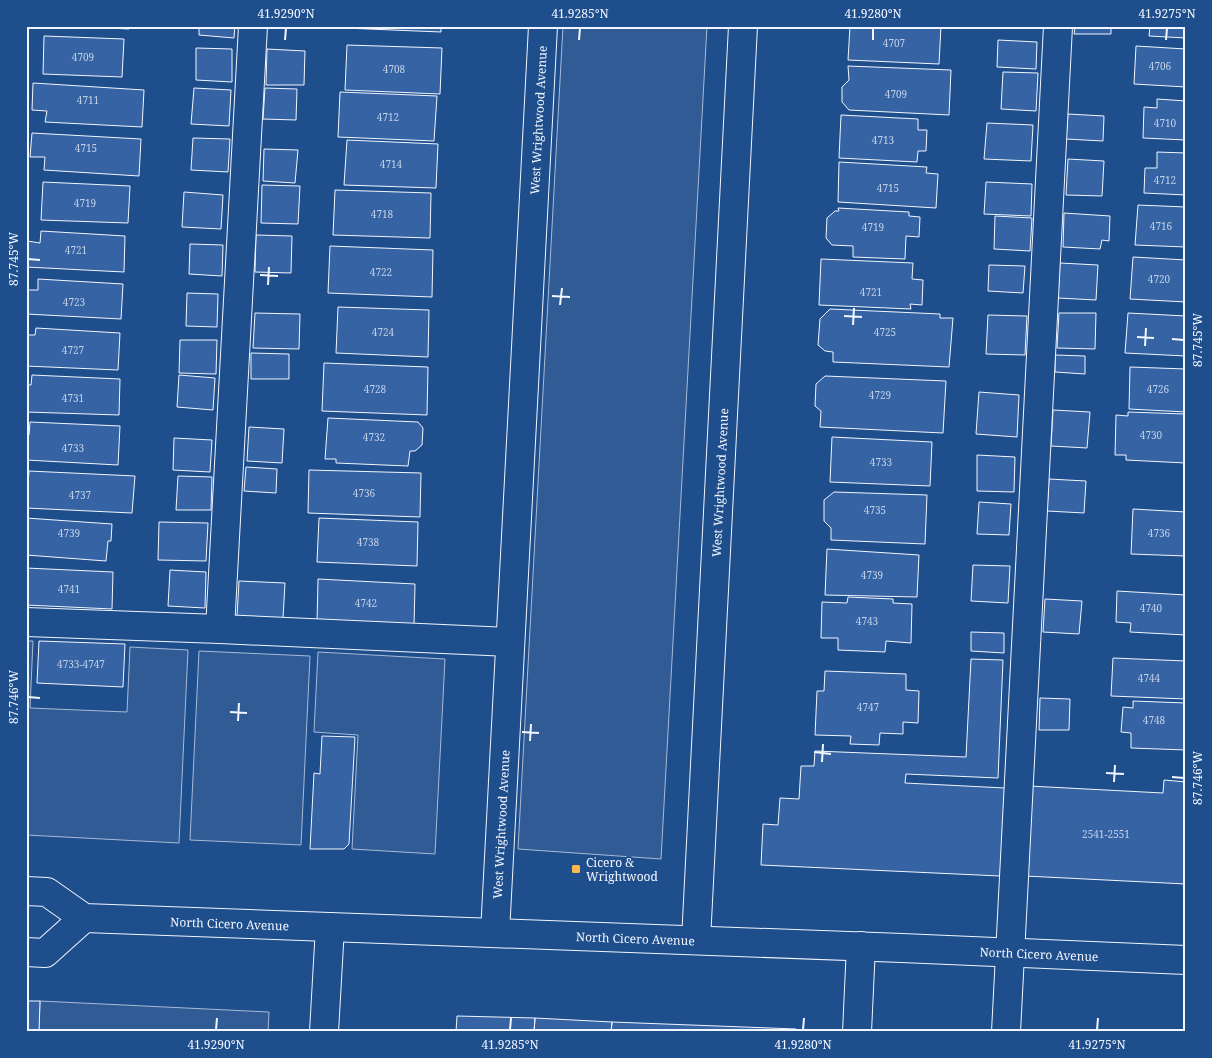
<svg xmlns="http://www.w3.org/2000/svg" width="1212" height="1058" font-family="'Noto Serif',serif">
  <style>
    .built { fill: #305b95; stroke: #a8bbd7 }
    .building { fill: #3563a3; stroke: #f2f6ff }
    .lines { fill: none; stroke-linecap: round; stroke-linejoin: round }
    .minor-casing { stroke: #f2f6ff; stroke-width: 30 }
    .major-casing { stroke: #f2f6ff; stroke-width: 30 }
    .minor { stroke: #1f4e8c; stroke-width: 28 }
    .major { stroke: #1f4e8c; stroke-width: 28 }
    .ticks { fill: none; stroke: #f2f6ff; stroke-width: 2 }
    .poi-dot { fill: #ffb74d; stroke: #1f4e8c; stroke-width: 2 }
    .labels { text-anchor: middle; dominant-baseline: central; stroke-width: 4; stroke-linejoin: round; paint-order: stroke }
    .number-label { font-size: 10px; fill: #c3d1e8 }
    .street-label { font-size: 12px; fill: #f2f6ff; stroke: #1f4e8c }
    .poi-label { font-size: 12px; fill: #f2f6ff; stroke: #1f4e8c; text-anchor: start }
    .neatline { fill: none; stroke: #f2f6ff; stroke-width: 2 }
    .ticks-label { font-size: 12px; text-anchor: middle; fill: #f2f6ff }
  </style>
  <rect width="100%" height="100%" fill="#1f4e8c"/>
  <!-- built -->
  <path class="built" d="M563 26H707L661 859 518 849Z
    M26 641H33L30 708 127 712 130 647 188 650 179 843 26 835Z
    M199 651 310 656 301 845 190 840Z
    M318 652 445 659 435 854 352 849 358 735 314 732Z
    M40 1001 269 1012 268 1032H39Z"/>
  <!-- building -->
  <path class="building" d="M67 26H129V29Z
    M199 26H235L234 38 199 35Z
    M344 26H441V32L344 28Z
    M850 26H941L939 64 848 60Z
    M1075 26H1111V34H1074Z
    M1150 26H1186V38L1149 36Z
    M44 36 124 39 122 77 43 74Z
    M998 40 1037 42 1036 69 997 67Z
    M347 45 442 48 440 94 345 90Z
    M1136 46 1186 49V87L1134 84Z
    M196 48 232 49V82L196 80Z
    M267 49 305 51 304 85H266Z
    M848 66 951 70 949 115 849 110 842 102V87L849 80Z
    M1003 72 1038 73 1036 111 1001 109Z
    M33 83 144 90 142 127 45 122 47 111 32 110Z
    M194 88 231 90 229 126 191 124Z
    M265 88 297 89 296 120 263 119Z
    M340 92 437 96 434 141 338 137Z
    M1157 99 1186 101V140L1143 138 1144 107 1157 108Z
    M1068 114 1104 116 1103 141 1066 139Z
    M841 115 918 119V130H927L926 151H918L917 162 839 158Z
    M987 123 1033 125 1031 161 984 159Z
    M32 133 141 139 139 176 44 170 45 157H30Z
    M193 138 230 139 228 172 191 170Z
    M347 140 438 144 436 188 344 185Z
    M264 149 298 150 295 183 263 181Z
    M1157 152 1186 153V195L1144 193 1145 168H1157Z
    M1068 159 1104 161 1102 196 1066 195Z
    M839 162 927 167 926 173 938 174 936 208 838 202Z
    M43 182 130 186 128 223 41 220Z
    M986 182 1032 184 1031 216 984 214Z
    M262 185 300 186 298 224 261 223Z
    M335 190 431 193 430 238 333 235Z
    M184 192 223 195 221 229 182 227Z
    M1138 205 1186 207V247L1135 245Z
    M838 208 909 212V216L920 217 919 237 906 236 905 259 853 257V246L832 245 826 238 827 218 835 211H839Z
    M1064 213 1110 216 1109 241 1102 240 1100 249 1063 247Z
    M995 216 1032 218 1030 251 994 249Z
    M41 231 125 236 124 272 26 267 27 241 40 243Z
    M256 235 292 236 291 273 255 272Z
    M190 244 223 245 222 276 189 274Z
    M330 246 433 250 432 297 328 293Z
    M1133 257 1186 260V302L1130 299Z
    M821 259 913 263 912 279 923 280 922 305 910 304 911 309 819 305Z
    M1060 263 1098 265 1096 300 1058 298Z
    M989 265 1025 266 1023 293 988 291Z
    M38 279 123 284 121 319 26 314V290H38Z
    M187 293 218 294 217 327 186 326Z
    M338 307 429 310 428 357 336 353Z
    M830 309 940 314V318H953L949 367 833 362V352L825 351 818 345 820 319Z
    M255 313 300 314 299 349 253 348Z
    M1059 313H1096L1095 349 1057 348Z
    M1128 313 1186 316V356L1125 353Z
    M988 315 1027 316 1025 355 986 354Z
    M36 328 120 333 118 370 26 366V335H35Z
    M180 340H217L216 374 179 373Z
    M251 353 289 354V379H251Z
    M1055 355 1085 356V374L1055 372Z
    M324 363 428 367 427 415 322 411Z
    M1130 367 1186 369V412L1129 409Z
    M32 375 120 379 119 415 26 412V385H31Z
    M179 375 215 378 213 410 177 407Z
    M825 376 946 381 943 433 820 427 821 411 815 406 816 384Z
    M979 392 1019 395 1017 437 976 434Z
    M1053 410 1090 412 1087 448 1051 446Z
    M1128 412 1186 414V463L1126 460V455H1115L1116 415 1128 416Z
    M328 418 418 422 423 428 422 445 415 451H410L408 466 336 463V459H325Z
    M30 422 120 426 118 465 26 460V435H29Z
    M249 427 284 429 282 463 247 461Z
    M832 437 932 442 930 486 830 482Z
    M174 438 212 440 210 472 173 470Z
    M977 455 1015 457 1014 492 977 491Z
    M246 467 277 469 276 493 244 491Z
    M309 470 421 473 420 517 308 513Z
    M29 471 135 476 132 513 26 508V483H28Z
    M178 476 212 477 211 510H176Z
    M1049 479 1086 481 1084 513 1047 511Z
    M834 492 927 495 925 544 831 540V528L824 521V500Z
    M979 502 1011 504 1009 535 977 534Z
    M1133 509 1186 512V556L1131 554Z
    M26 518 112 524 111 541H108L106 561 26 555Z
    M319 518 418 522 417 566 317 562Z
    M159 522 208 523 206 561 158 560Z
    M827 549 919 555 917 597 825 595Z
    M973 565 1010 566 1008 603 971 601Z
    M26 568 113 572 112 609 26 605Z
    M170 570 206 572 205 608 168 606Z
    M318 579 415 584 414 627 317 623Z
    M239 581 285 583 283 618 237 617Z
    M1117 591 1186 595V635L1130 632 1131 623 1116 622Z
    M848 597 893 599V603L912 604 911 643 886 641 885 652 838 650V638H821L822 602 847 603Z
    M1045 599 1082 601 1079 634 1043 632Z
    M971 632 1004 633V653L971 651Z
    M39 641 125 644 123 687 37 683Z
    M1113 658 1186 661V699L1111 696Z
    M971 659 1003 660 998 778 906 774 905 783 1005 788 1000 876 761 865 763 824 778 825 780 798 799 799 801 766H814L815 751 966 757Z
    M825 671 906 674V690L919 691 918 723 903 722V734L880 733 879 745 850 744 851 736 815 735 817 691H824Z
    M1040 698 1070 699 1069 730H1039Z
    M1133 701 1186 703V750L1131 748V733L1121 732 1123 707 1133 708Z
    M322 736 355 737 349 844 344 849H310L314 773 320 774Z
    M1164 780 1186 782V884L1025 876 1029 786 1163 793Z
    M26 1001H40L39 1032H26Z
    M457 1016 535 1018 534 1032H456Z
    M535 1018 612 1022 611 1032H534Z
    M612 1022 796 1029 798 1032H611Z"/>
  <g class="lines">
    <!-- minor casing -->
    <g class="minor-casing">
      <g id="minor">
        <path d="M26 622 220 629 510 642"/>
        <path d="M220 629 253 26"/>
        <path id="s1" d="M495 933 543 26"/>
        <path id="s2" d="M696 940 743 26"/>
        <path d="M324 1032 330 927"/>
        <path d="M857 1032 861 946"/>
        <path d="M1006 1032 1058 26"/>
      </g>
    </g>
    <!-- major casing -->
    <g class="major-casing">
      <g id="major">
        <path id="s3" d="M26 891 47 892 84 918 902 948 1186 960"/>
        <path d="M26 952 45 953 84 918"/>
      </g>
    </g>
    <!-- minor -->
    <use href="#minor" class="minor"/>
    <!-- major -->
    <use href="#major" class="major"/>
  </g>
  <!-- ticks -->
  <path class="ticks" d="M285 40 286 28M579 40 580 28M873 40V28M1166 40 1167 28M28 259 40 260M260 275 278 276M268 285 269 267M552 296 570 297M560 305 562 288M844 316 862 317M853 325 854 308M1137 337 1154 338M1172 339 1184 340M1145 346 1146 328M28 697 40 698M230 712 247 713M238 721 239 703M522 732 539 733M530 741 531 724M814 752 831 754M822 762 823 744M1106 773 1124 774M1172 777 1184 778M1114 782 1115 765M216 1030 217 1018M510 1030 511 1018M803 1030 804 1018M1097 1030 1098 1018"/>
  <!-- markers -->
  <rect class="poi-dot" x="571" y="864" width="10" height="10" rx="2.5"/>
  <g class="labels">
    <!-- number labels -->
    <g class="number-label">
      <text x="894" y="43">4707</text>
      <text x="83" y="57">4709</text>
      <text x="1160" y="66">4706</text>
      <text x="394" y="69">4708</text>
      <text x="896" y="94">4709</text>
      <text x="88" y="100">4711</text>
      <text x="388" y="117">4712</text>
      <text x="1165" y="123">4710</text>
      <text x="883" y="140">4713</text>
      <text x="86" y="148">4715</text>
      <text x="391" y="164">4714</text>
      <text x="1165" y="180">4712</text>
      <text x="888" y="188">4715</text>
      <text x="85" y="203">4719</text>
      <text x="382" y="214">4718</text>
      <text x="1161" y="226">4716</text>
      <text x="873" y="227">4719</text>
      <text x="76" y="250">4721</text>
      <text x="381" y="272">4722</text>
      <text x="1159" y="279">4720</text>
      <text x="871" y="292">4721</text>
      <text x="74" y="302">4723</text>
      <text x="383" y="332">4724</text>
      <text x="885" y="332">4725</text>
      <text x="73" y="350">4727</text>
      <text x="375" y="389">4728</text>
      <text x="1158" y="389">4726</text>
      <text x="880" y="395">4729</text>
      <text x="73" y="398">4731</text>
      <text x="1151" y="435">4730</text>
      <text x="374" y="437">4732</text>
      <text x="73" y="448">4733</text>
      <text x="881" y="462">4733</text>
      <text x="364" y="493">4736</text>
      <text x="80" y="495">4737</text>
      <text x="875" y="510">4735</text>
      <text x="69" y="533">4739</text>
      <text x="1159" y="533">4736</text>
      <text x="368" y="542">4738</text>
      <text x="872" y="575">4739</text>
      <text x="69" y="589">4741</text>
      <text x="366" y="603">4742</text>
      <text x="1151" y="608">4740</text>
      <text x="867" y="621">4743</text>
      <text x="81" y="664">4733-4747</text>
      <text x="1149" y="678">4744</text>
      <text x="868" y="707">4747</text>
      <text x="1154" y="720">4748</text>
      <text x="1106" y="834">2541-2551</text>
    </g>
    <!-- street labels -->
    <g class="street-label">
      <text stroke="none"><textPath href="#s1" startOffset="814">West Wrightwood Avenue</textPath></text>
      <text stroke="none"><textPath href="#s2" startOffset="458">West Wrightwood Avenue</textPath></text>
      <text stroke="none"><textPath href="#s1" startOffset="109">West Wrightwood Avenue</textPath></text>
      <text stroke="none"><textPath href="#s3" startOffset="212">North Cicero Avenue</textPath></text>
      <text stroke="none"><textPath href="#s3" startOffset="618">North Cicero Avenue</textPath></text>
      <text stroke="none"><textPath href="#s3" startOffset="1022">North Cicero Avenue</textPath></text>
    </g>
    <!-- poi labels -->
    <g class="poi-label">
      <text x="586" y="862">Cicero &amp;<tspan x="586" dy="14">Wrightwood</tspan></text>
    </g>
  </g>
  <!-- border -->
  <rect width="1212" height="1058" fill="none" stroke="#1f4e8c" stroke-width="55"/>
  <rect x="28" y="28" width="1156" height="1002" class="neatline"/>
  <g class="ticks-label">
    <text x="286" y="18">41.9290°N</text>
    <text x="580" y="18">41.9285°N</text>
    <text x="873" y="18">41.9280°N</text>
    <text x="1167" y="18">41.9275°N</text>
    <text transform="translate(14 259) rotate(-90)" y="4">87.745°W</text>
    <text transform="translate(1198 340) rotate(-90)" y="4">87.745°W</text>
    <text transform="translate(14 697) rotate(-90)" y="4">87.746°W</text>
    <text transform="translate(1198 778) rotate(-90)" y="4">87.746°W</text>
    <text x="216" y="1049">41.9290°N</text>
    <text x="510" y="1049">41.9285°N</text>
    <text x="803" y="1049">41.9280°N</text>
    <text x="1097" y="1049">41.9275°N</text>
  </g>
</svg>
